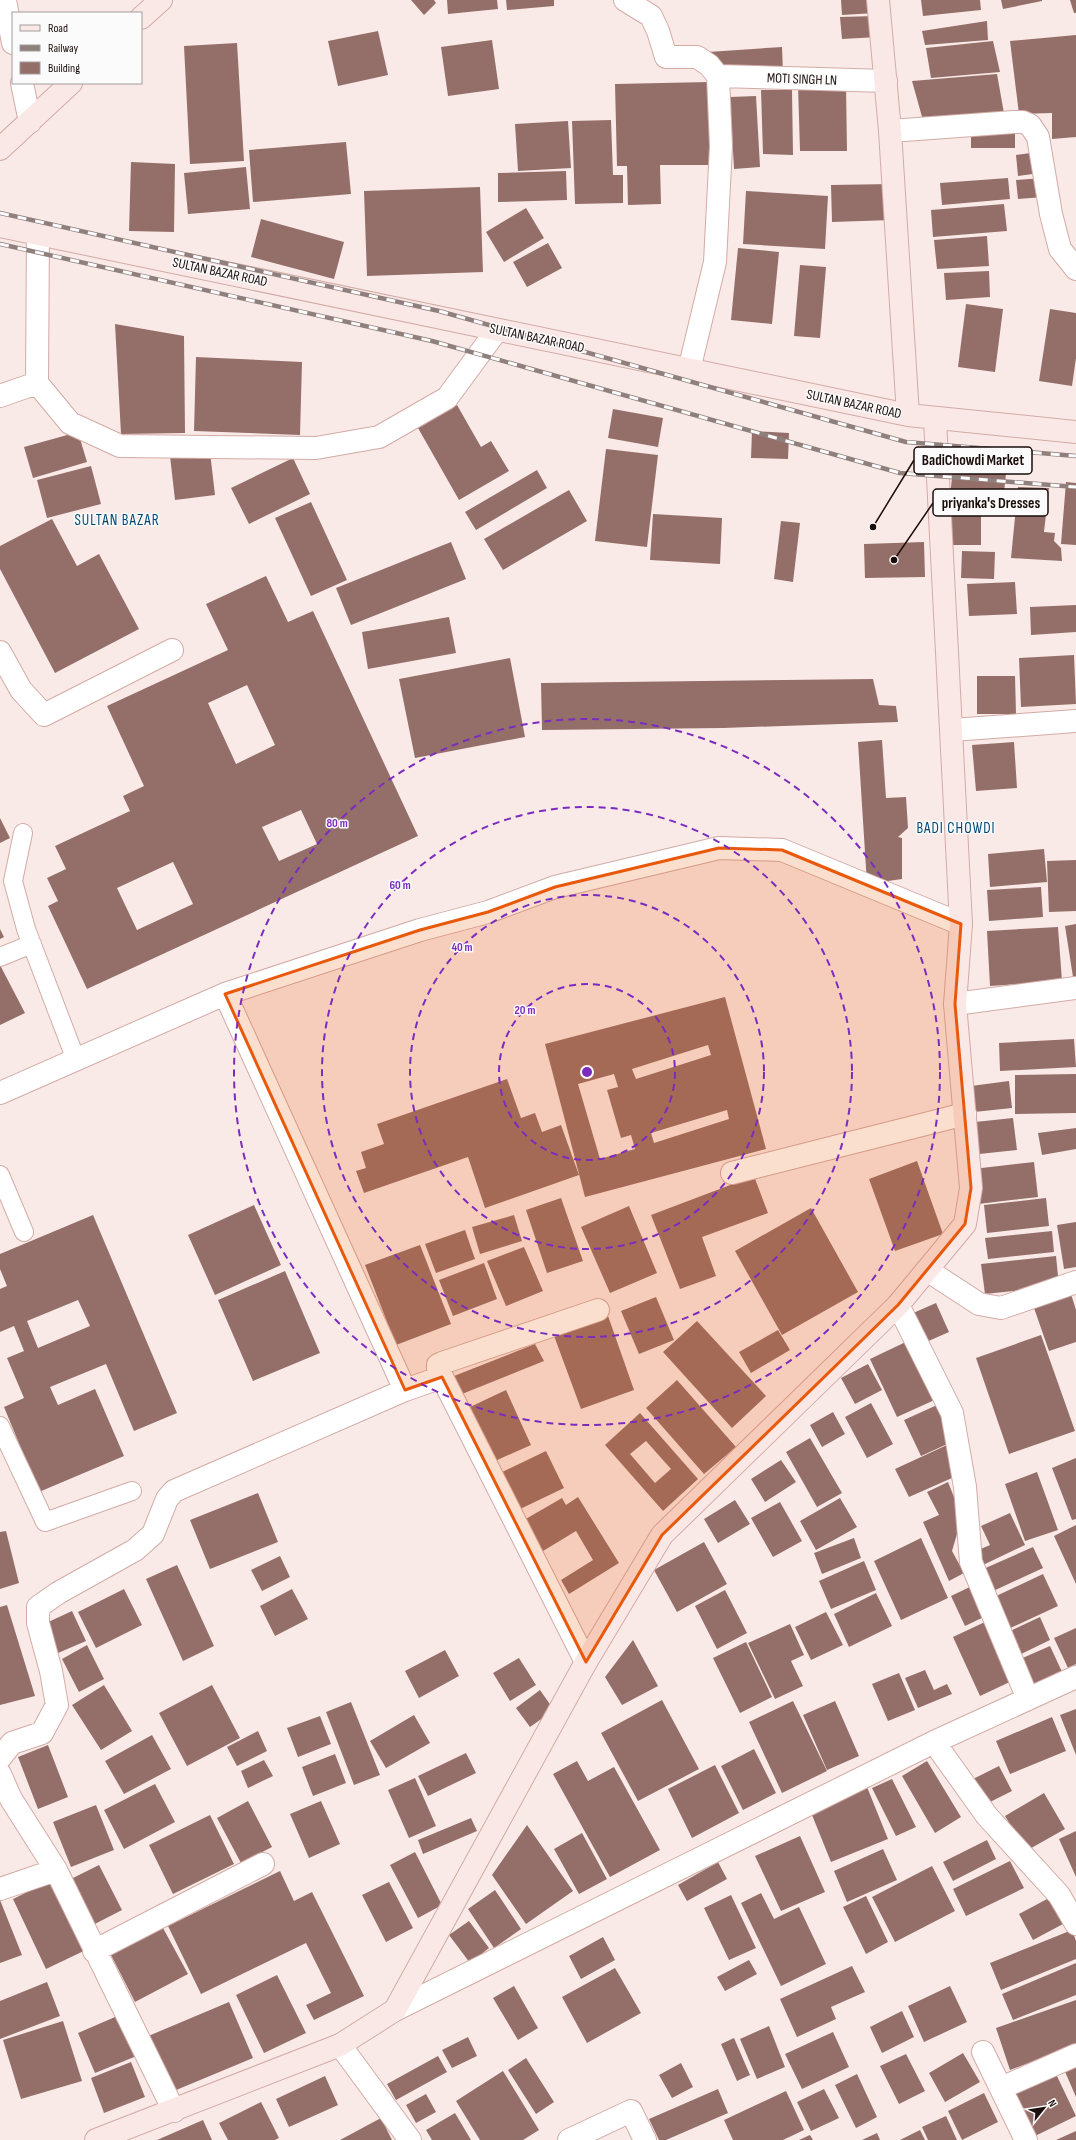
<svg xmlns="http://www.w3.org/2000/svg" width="1076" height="2140" font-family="'Sofia Sans Condensed',sans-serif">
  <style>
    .building { fill: #946f6a; fill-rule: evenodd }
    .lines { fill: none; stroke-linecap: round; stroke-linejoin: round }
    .lane-casing { stroke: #d2aba6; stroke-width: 20 }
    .street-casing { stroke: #d2aba6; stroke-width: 24 }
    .secondary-casing { stroke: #d2aba6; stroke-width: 24 }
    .lane { stroke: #fff; stroke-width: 18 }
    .street { stroke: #fff; stroke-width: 22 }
    .secondary { stroke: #fae8e6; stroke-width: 22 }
    .rail-casing { stroke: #8f807e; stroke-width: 4.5 }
    .rail { stroke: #fbfbfb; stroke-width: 3; stroke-dasharray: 9; stroke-linecap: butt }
    .marked { fill: #e8590c; fill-opacity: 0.2; stroke: #e8590c; stroke-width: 3; stroke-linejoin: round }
    .ring { fill: none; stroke: #7b2cbf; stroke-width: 2; stroke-dasharray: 7 5 }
    .labels { text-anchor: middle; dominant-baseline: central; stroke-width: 3; stroke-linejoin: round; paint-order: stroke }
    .street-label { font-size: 14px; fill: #1a0d0b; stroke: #fbfbfb }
    .neighbourhood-label { font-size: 15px; letter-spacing: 1px; fill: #004775; stroke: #fbfbfb }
    .centre { fill: #7b2cbf; stroke: #fbfbfb; stroke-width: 2 }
    .ring-label { font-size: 12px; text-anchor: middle; font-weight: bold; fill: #7b2cbf; stroke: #fbfbfb; stroke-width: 3; stroke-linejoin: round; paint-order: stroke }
    .leader { fill: none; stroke: #1a0d0b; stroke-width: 1.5 }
    .callout-dot { fill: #1a0d0b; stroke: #fbfbfb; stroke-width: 1.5 }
    .callout { fill: #fbfbfb; stroke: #1a0d0b; stroke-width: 1.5 }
    .callout-label { font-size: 15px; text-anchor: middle; font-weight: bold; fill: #1a0d0b }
  </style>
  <rect width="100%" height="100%" fill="#faeae7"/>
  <!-- building -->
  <path class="building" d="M411 0H434L436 3 424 15Z
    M447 0H497L498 9 448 14Z
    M506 0H554V6L507 10Z
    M841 0H874L875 13 842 15Z
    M921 0H980L981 10 923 16Z
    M1001 0H1042V1L1003 9Z
    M1070 0H1076V13H1074Z
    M876 16 878 37 842 39 840 17Z
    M987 21 988 40 925 45 922 31Z
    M378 31 388 75 338 86 328 41Z
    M1076 35V137L1052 139V113L1019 114 1010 41Z
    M492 40 499 89 448 96 441 47Z
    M993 41 1000 72 931 78 926 48Z
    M237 43 244 161 190 164 184 46Z
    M782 47 783 74 722 75 708 52Z
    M997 74 1005 119 924 124 912 81Z
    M709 82 711 165H660L661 204 628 205 627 166H617L615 84Z
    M798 85H846L847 151H800Z
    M761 90H792L793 155 763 154Z
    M756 96 760 167 734 169 730 97Z
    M611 120 613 175H623V203L575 204 572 121Z
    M568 121 571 168 518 171 515 124Z
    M971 129 1015 130V148H971Z
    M346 142 351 194 253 202 249 150Z
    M1038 152 1040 173 1018 176 1016 155Z
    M131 162 175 164 174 232 129 231Z
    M246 167 250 209 188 214 184 173Z
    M566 171 567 200 498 202V173Z
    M1008 178 1010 199 942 205 940 183Z
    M1043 178 1044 197 1018 199 1016 180Z
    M891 184 892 220 832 222 831 185Z
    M480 187 483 272 367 276 364 191Z
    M746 191 828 196 825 249 743 244Z
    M1004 204 1007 231 933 237 931 210Z
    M526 208 544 238 504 262 486 232Z
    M261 219 344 242 334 279 251 257Z
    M987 236 989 266 937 269 934 240Z
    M548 243 562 268 527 287 513 262Z
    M738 248 779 252 772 324 731 320Z
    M800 265 826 267 820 338 794 336Z
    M989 271 990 297 946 300 944 273Z
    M966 304 1003 309 995 372 958 367Z
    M1050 309 1076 313V358L1072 386 1039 381Z
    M115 324 184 336 185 433 121 434Z
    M196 357 302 362 300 435 194 431Z
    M457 405 481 447 491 441 509 471 459 500 418 428Z
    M613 409 663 418 658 447 608 438Z
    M752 431 789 433 788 459 751 458Z
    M78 432 87 462 33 478 24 447Z
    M606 449 658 455 647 547 595 541Z
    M210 452 215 495 175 500 170 456Z
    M293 458 310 494 249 524 231 488Z
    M954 458 1007 464 1003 502 950 497Z
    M91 466 101 504 47 518 37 480Z
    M537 470 547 488 476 530 465 512Z
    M1066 482 1076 483V545L1061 544Z
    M1018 487 1049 488 1044 532 1055 533 1054 541 1061 548 1062 561 1011 558Z
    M569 490 587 521 503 570 484 539Z
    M311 502 347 580 311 596 275 518Z
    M950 502 981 503V545H950Z
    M653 514 722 518 720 564 650 560Z
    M52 519 77 566 99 554 139 629 55 673 0 569V546Z
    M781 521 800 523 793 582 774 579Z
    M451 542 466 579 351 625 336 588Z
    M924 542 925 577 865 578 864 544Z
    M962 551 995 552 994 579 961 578Z
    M266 576 288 622 313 611 418 836 87 989 48 906 58 901 47 878 66 869 55 846 130 811 123 796 144 786 107 706 228 650 206 604ZM247 685 275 745 236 764 208 703ZM301 810 317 844 279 861 262 827ZM173 862 193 904 137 930 117 888Z
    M1015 582 1017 614 969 616 967 584Z
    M1076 605V632L1031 635 1030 607Z
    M449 617 456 653 368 669 362 632Z
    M1074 655 1076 704 1021 707 1019 658Z
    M510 658 525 737 415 758 399 679Z
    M977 676H1015L1016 714H977Z
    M873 679 879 705 896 706 898 722 723 728 542 730 541 683Z
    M882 740 886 798 906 797 908 828 898 837 902 838V879L867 884 858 742Z
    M1014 742 1017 788 976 791 972 745Z
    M0 818 10 838 0 843Z
    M1044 849 1047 882 990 887 988 854Z
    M1076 860V911L1049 912 1047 861Z
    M1041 887 1043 917 989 921 987 890Z
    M1076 924V977H1073L1065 926Z
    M1058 927 1062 981 990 986 987 931Z
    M0 929 4 937 0 939Z
    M0 965 25 1013 0 1025Z
    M725 997 766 1149 585 1197 545 1044ZM708 1045 711 1055 636 1079 632 1069ZM614 1074 618 1087 607 1090 621 1138 631 1135 635 1149 600 1159 578 1084ZM727 1110 729 1119 654 1143 651 1133Z
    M1074 1039 1076 1067 1000 1071 999 1043Z
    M1076 1074V1113L1015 1114V1075Z
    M507 1079 521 1118 535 1113 542 1132 561 1125 579 1175 485 1208 468 1157 364 1193 356 1171 366 1168 361 1152 384 1144 377 1124Z
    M1009 1081 1012 1108 974 1112 971 1086Z
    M1013 1118 1017 1150 979 1154 975 1122Z
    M1076 1128V1149L1042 1155 1038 1133Z
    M917 1161 943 1234 895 1251 869 1179Z
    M1034 1162 1038 1197 978 1204 973 1169Z
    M754 1176 768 1213 702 1237 716 1276 680 1289 651 1215Z
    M561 1198 583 1261 547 1273 526 1210Z
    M1046 1198 1049 1226 987 1233 984 1205Z
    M254 1205 281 1265 215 1295 188 1235Z
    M629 1206 657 1273 610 1293 581 1227Z
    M811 1208 858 1292 782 1335 735 1251Z
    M93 1215 177 1413 134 1431 106 1364 50 1387 58 1405 95 1389 124 1456 39 1492 4 1407 24 1398 7 1358 24 1351 14 1326 0 1332V1289L7 1286 0 1269V1254ZM78 1300 90 1326 38 1348 27 1321Z
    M514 1215 522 1241 480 1254 472 1227Z
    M1076 1222V1267L1064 1269 1057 1225Z
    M465 1230 475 1259 436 1273 425 1244Z
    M1052 1231 1054 1252 988 1259 985 1238Z
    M420 1245 451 1324 396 1345 365 1265Z
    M524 1247 543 1291 506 1306 487 1261Z
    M1056 1256 1059 1286 985 1294 981 1264Z
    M484 1263 497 1299 453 1316 439 1280Z
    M285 1271 320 1353 253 1381 218 1300Z
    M1071 1294 1076 1310V1342L1049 1351 1034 1308Z
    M656 1297 674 1340 639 1354 621 1311Z
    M936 1303 949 1332 924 1343 911 1314Z
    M607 1313 634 1390 581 1409 553 1333Z
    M697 1321 766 1396 732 1428 663 1352Z
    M778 1330 790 1350 751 1373 739 1352Z
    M1041 1335 1075 1431 1009 1454 976 1358Z
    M912 1339 939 1398 897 1417 870 1359Z
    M535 1344 544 1361 462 1394 454 1376Z
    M868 1364 882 1390 855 1404 841 1378Z
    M677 1380 736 1447 704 1474 646 1408Z
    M506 1390 531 1445 495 1461 470 1407Z
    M871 1403 893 1444 867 1458 845 1417Z
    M937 1405 954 1441 921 1456 904 1420Z
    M833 1412 845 1434 822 1447 810 1425Z
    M640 1413 698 1479 663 1511 605 1445ZM646 1441 671 1469 655 1483 630 1454Z
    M810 1438 842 1493 817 1507 786 1452Z
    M947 1445 961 1474 909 1497 895 1469Z
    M546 1451 564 1488 516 1511 498 1474Z
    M1076 1458V1519L1072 1520 1052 1468Z
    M781 1460 796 1482 765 1502 751 1479Z
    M1037 1472 1058 1530 1025 1541 1005 1484Z
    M948 1482 962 1517 952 1551 964 1573 949 1581 923 1522 939 1515 927 1492Z
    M258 1493 278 1542 210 1569 190 1520Z
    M578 1497 619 1563 569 1594 561 1580 593 1560 576 1531 543 1551 524 1520 562 1498 566 1505Z
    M840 1498 857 1527 816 1550 800 1521Z
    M735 1500 750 1524 718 1543 704 1519Z
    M780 1502 802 1541 773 1557 751 1518Z
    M1010 1513 1025 1545 983 1565 976 1551 990 1545 981 1526Z
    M1076 1525V1584L1054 1536Z
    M6 1531 19 1583 0 1589V1532Z
    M854 1538 861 1558 822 1574 814 1553Z
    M921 1538 948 1598 901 1620 874 1561Z
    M704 1542 727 1584 677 1612 654 1570Z
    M1033 1547 1043 1568 991 1592 981 1570Z
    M280 1556 290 1577 262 1591 251 1570Z
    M864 1561 876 1590 831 1609 819 1581Z
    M177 1565 214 1646 183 1661 146 1579Z
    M1043 1574 1058 1606 1006 1630 992 1598Z
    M976 1584 990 1614 965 1626 951 1596Z
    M124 1589 142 1625 96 1648 78 1612Z
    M292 1589 308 1619 275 1636 260 1606Z
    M725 1590 747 1633 717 1649 695 1606Z
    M876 1593 892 1626 849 1647 834 1614Z
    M7 1605 35 1696 0 1705V1607Z
    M72 1611 86 1641 58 1653 44 1624Z
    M826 1612 843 1645 811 1660 795 1627Z
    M1040 1617 1050 1640 1017 1656 1006 1633Z
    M987 1621 1014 1680 980 1696 953 1637Z
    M790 1624 804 1655 791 1661 803 1686 775 1699 748 1643Z
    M1076 1628V1664L1068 1668 1054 1638Z
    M633 1640 658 1686 622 1705 605 1677Z
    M746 1642 772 1697 740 1713 713 1658Z
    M87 1645 104 1679 79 1692 62 1659Z
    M1050 1646 1063 1674 1032 1689 1018 1660Z
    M445 1650 459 1676 419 1698 405 1671Z
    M519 1658 536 1685 510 1701 493 1673Z
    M925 1670 934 1690 947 1684 952 1694 918 1708 905 1678Z
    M899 1673 915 1710 888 1721 872 1684Z
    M104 1685 132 1731 101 1750 72 1705Z
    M212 1685 240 1738 187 1766 159 1713Z
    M540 1690 554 1710 530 1727 516 1708Z
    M662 1700 699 1769 638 1801 601 1733Z
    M793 1701 827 1771 782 1793 749 1722Z
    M835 1701 859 1756 827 1770 803 1715Z
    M351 1702 380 1775 354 1785 326 1712Z
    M1076 1709V1755L1060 1715Z
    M414 1715 430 1743 386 1768 370 1741Z
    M320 1716 331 1744 298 1757 287 1728Z
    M1052 1717 1066 1751 1010 1774 996 1741Z
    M258 1731 267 1751 237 1766 227 1747Z
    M152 1735 171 1769 124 1794 105 1761Z
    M48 1745 68 1797 38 1809 18 1757Z
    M754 1749 776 1793 743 1810 721 1766Z
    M466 1753 476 1773 428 1796 418 1776Z
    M335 1754 346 1783 313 1796 302 1767Z
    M264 1760 273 1776 248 1788 241 1771Z
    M577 1761 588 1781 614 1767 660 1850 610 1877 553 1774Z
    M927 1761 961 1817 935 1833 902 1776Z
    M715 1765 739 1813 692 1838 668 1789Z
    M999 1766 1012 1791 986 1804 973 1779Z
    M415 1778 436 1826 409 1838 388 1790Z
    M892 1779 916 1827 896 1836 872 1788Z
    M155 1784 175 1822 124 1849 104 1810Z
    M867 1787 888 1839 831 1862 810 1810Z
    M1044 1793 1065 1829 1026 1851 1005 1816Z
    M248 1801 272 1847 241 1863 217 1818Z
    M321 1801 340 1844 309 1858 290 1814Z
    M96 1805 114 1850 71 1867 53 1822Z
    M210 1815 234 1864 173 1894 149 1845Z
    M471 1818 477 1831 423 1854 418 1840Z
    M527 1825 573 1891 526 1924 492 1875Z
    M1076 1831V1877L1059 1839Z
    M582 1833 607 1879 579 1894 554 1849Z
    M800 1836 825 1892 781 1911 755 1856Z
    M987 1840 996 1859 953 1881 943 1862Z
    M883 1849 897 1880 847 1902 834 1871Z
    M415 1852 442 1905 418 1918 390 1865Z
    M1010 1861 1024 1888 966 1916 953 1889Z
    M718 1862 727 1879 687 1901 678 1885Z
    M99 1865 122 1910 89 1927 65 1882Z
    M932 1866 955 1911 895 1942 872 1897Z
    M280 1871 294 1901 312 1892 364 1996 314 2020 306 2005 331 1993 306 1943 201 1994 168 1926Z
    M56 1878 90 1948 46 1969 13 1899Z
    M389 1882 413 1928 386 1942 362 1895Z
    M495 1890 521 1929 494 1948 468 1909Z
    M761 1893 774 1919 799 1907 826 1964 781 1986 741 1903Z
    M731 1895 756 1948 729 1960 704 1908Z
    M866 1896 888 1942 866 1954 843 1907Z
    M1049 1898 1063 1924 1033 1940 1019 1914Z
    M0 1900 22 1955 0 1963Z
    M469 1921 489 1948 470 1963 449 1935Z
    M163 1928 188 1974 135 2002 111 1955Z
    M1072 1930 1076 1941V1959L1001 1990 990 1963Z
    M603 1937 615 1960 581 1979 569 1956Z
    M749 1960 757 1974 725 1991 717 1977Z
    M1076 1963V1995L1013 2020 1002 1994Z
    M852 1966 865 1992 831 2007 836 2019 797 2037 780 1999Z
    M615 1968 641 2013 587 2043 562 1997Z
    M277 1975 306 2033 264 2053 236 1995Z
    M47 1982 60 2016 0 2039V2001Z
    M514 1986 538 2028 518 2040 493 1998Z
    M950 1986 967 2022 924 2042 908 2006Z
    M1076 2000V2045L1010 2070 996 2028Z
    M229 2002 253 2058 169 2093 146 2037Z
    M902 2011 914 2037 882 2053 870 2027Z
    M122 2014 139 2055 95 2073 78 2033Z
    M63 2021 82 2081 21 2099 3 2040Z
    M769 2026 785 2067 757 2079 740 2039Z
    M833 2032 849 2067 802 2089 785 2054Z
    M468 2037 477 2056 452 2068 442 2050Z
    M734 2038 750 2075 737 2081 721 2044Z
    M963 2053 980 2082 945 2102 929 2073Z
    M906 2054 925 2091 899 2104 880 2066Z
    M438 2056 447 2072 396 2100 387 2084Z
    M526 2058 554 2102 536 2114 508 2070Z
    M1076 2061V2097L1063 2067Z
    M131 2062 145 2097 104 2113 91 2078Z
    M681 2063 693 2087 672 2098 659 2075Z
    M503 2071 539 2130 523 2140H480L456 2101Z
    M857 2074 877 2117 856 2128 835 2085Z
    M1056 2074 1076 2116 1031 2138 1011 2096Z
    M325 2076 338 2105 289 2127 276 2099Z
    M718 2089 728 2113 666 2140H659L649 2119Z
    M824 2089 839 2118 811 2131 797 2102Z
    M786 2091 804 2130 783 2140H733L724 2120Z
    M984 2093 998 2122 962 2140 948 2111Z
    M426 2094 436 2112 416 2123 406 2105Z
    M261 2102 279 2138 275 2140H228L219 2123Z
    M455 2113 471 2140H432L426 2130Z
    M946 2116 957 2140H928L922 2127Z
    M381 2118 392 2140H340Z
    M203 2120 212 2140H157Z
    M920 2130 925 2140H900Z
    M1076 2131V2140H1056Z
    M877 2133 880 2140H862Z
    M810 2135 813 2140H799Z"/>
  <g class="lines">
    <!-- lane casing -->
    <g class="lane-casing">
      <path id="lane" d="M23 833 13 881 26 929 76 1060
        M0 957 32 944
        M0 1175 24 1232
        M0 1426 45 1522 132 1491"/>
    </g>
    <!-- street casing -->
    <g class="street-casing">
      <path id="street" d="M5 0 13 43
        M625 0 651 16 658 31 666 57H697L709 65 718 76 721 146 715 262 689 370
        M718 76 886 81
        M22 83 30 122
        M890 131 1014 122H1023L1030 125 1038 137 1051 214 1060 249 1076 269
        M38 233 37 383 70 423 120 446 316 448 379 437 447 398 497 330
        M0 396 37 383
        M0 652 21 690 44 715 172 650
        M952 730 1076 721
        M225 994 405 1390 442 1377 586 1662
        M955 1004 1076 988
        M0 1093 225 994 420 930 488 912 555 887 719 848 782 850 961 924
        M732 1173 965 1114
        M927 1270 979 1304 1001 1308 1076 1282
        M898 1305 952 1413 965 1487 971 1562 1028 1699
        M442 1377 438 1369V1365L442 1363 598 1310
        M934 1742 987 1816 1059 1895 1076 1924
        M0 1758 12 1743 42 1733 57 1705 51 1671 38 1623V1607L58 1593 135 1550 153 1534 167 1499 174 1491 405 1390
        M0 1774 11 1799 56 1870 174 2111
        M0 1889 56 1870
        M94 1951 263 1864
        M395 2010 934 1742 1076 1677
        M340 2045 410 2140
        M983 2052 1026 2140
        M1001 2088 1076 2055
        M569 2140 631 2111 645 2140"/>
    </g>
    <!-- secondary casing -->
    <g class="secondary-casing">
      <path id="secondary" d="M878 0 890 131 908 415
        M141 18 161 0
        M0 149 71 83
        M0 226 908 415 1076 432
        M96 2140 340 2045 395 2010 586 1662 662 1535 898 1305 965 1224 971 1188 955 1004 961 924 935 420"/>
    </g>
    <!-- lane -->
    <use href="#lane" class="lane"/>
    <!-- street -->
    <use href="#street" class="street"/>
    <!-- secondary -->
    <use href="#secondary" class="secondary"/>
    <!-- rail casing -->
    <g class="rail-casing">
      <path id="rail" d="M0 213 439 311 906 442 1076 456
        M0 244 432 341 900 473 1076 487"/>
    </g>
    <!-- rail -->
    <use href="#rail" class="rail"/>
  </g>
  <!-- marked area -->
  <path class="marked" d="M719 848 782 850 961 924 955 1004 971 1188 965 1224 898 1305 662 1535 586 1662 442 1377 405 1390 225 994 420 930 488 912 555 887Z"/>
  <!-- distance rings -->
  <g class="ring">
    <circle cx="587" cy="1072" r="88"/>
    <circle cx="587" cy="1072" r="177"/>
    <circle cx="587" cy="1072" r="265"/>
    <circle cx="587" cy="1072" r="353"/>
  </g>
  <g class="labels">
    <!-- street labels -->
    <g class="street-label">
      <text transform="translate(802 79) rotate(2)">MOTI SINGH LN</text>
      <text transform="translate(220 272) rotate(12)">SULTAN BAZAR ROAD</text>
      <text transform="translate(537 338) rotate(12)">SULTAN BAZAR ROAD</text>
      <text transform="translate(854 404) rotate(12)">SULTAN BAZAR ROAD</text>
    </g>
    <!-- neighbourhood labels -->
    <g class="neighbourhood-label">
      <text x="117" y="520">SULTAN BAZAR</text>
      <text x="956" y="828">BADI CHOWDI</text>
    </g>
  </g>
  <circle cx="587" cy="1072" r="6" class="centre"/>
  <g class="ring-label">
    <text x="337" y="827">80 m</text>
    <text x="400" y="889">60 m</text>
    <text x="462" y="951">40 m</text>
    <text x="525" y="1014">20 m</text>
  </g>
  <!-- callouts -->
  <path class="leader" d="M873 527L914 460M894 560L933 503"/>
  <g class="callout-dot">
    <circle cx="873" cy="527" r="4"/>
    <circle cx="894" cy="560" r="4"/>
  </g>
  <g class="callout">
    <rect x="914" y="447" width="118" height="27" rx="4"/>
    <rect x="933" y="489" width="115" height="27" rx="4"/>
  </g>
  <g class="callout-label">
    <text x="973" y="465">BadiChowdi Market</text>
    <text x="991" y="508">priyanka's Dresses</text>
  </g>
  <!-- legend -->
  <rect x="12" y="12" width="130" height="72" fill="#fbfbfb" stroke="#a19c9b"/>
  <rect x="20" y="25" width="20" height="6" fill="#fae8e6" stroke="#a19c9b"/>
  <text x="48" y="32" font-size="12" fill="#1a0d0b">Road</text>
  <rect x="20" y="45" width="20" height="6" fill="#8f807e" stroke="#a19c9b"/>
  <text x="48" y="52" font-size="12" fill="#1a0d0b">Railway</text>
  <rect x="20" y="62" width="20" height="12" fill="#946f6a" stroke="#a19c9b"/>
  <text x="48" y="72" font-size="12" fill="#1a0d0b">Building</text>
  <!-- north arrow -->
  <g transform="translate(1044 2108) rotate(60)" stroke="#fbfbfb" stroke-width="3" paint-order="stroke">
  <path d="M0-3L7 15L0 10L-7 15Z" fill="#1a0d0b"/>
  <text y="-6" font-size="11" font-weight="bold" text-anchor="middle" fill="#1a0d0b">N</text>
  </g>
</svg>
